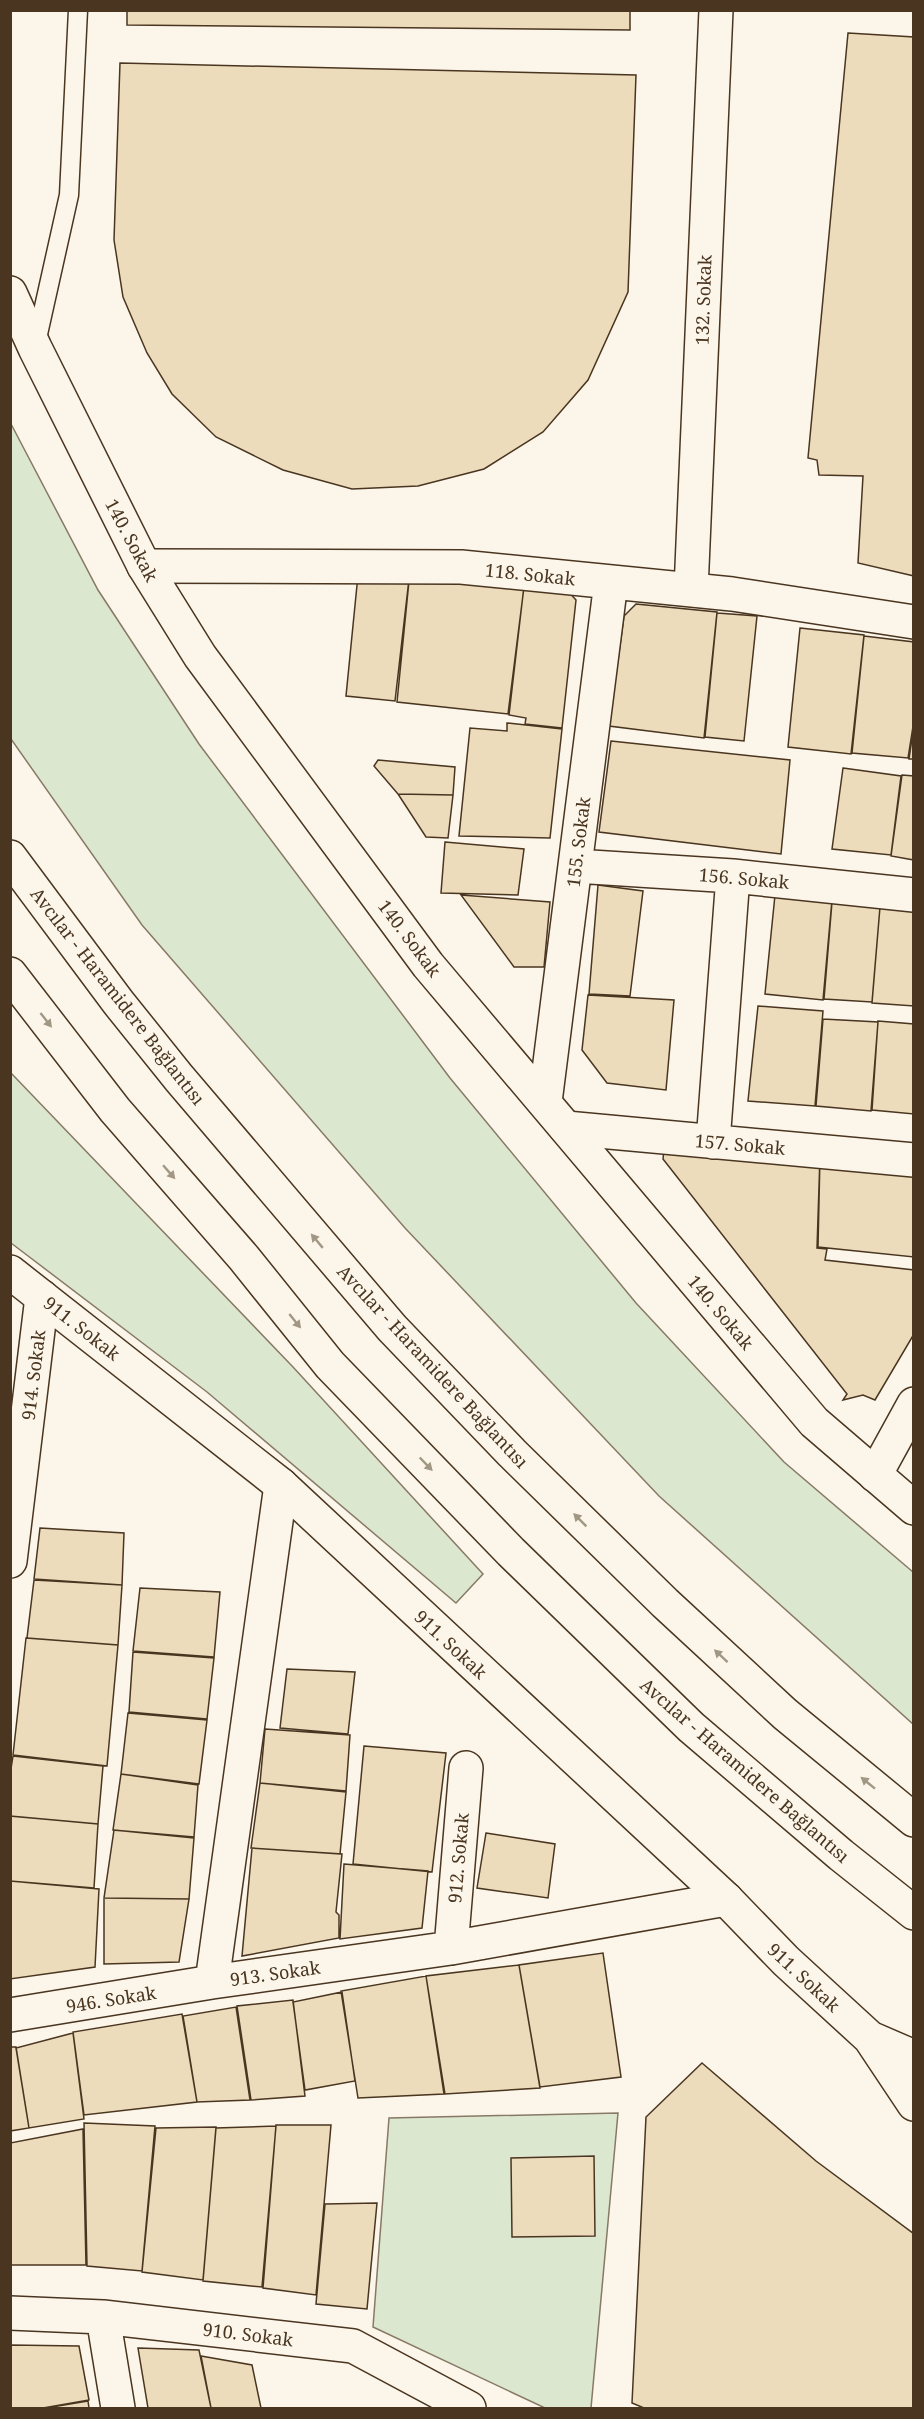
<svg xmlns="http://www.w3.org/2000/svg" width="924" height="2419" font-family="'Noto Serif',serif">
  <style>
    .green { fill: #dce7d0; stroke: #887966; stroke-width: 1.5 }
    .building { fill: #ecdcbc; stroke: #4a3520; stroke-width: 1.5 }
    .lines { fill: none; stroke-linecap: round; stroke-linejoin: round }
    .service-casing { stroke: #4a3520; stroke-width: 21 }
    .minor-casing { stroke: #4a3520; stroke-width: 36 }
    .tertiary-casing { stroke: #4a3520; stroke-width: 36 }
    .trunk-casing { stroke: #4a3520; stroke-width: 36 }
    .service { stroke: #fbf6e9; stroke-width: 18 }
    .minor { stroke: #fbf6e9; stroke-width: 33 }
    .tertiary { stroke: #fbf6e9; stroke-width: 33 }
    .trunk { stroke: #fbf6e9; stroke-width: 33 }
    .oneway { fill: #a29684 }
    .labels { text-anchor: middle; dominant-baseline: central; stroke-width: 4.5; stroke-linejoin: round; paint-order: stroke }
    .street-label { font-size: 18px; fill: #4a3520; stroke: #fbf6e9 }
  </style>
  <rect width="100%" height="100%" fill="#fbf6e9"/>
  <!-- green -->
  <path class="green" d="M10 422 98 590 199 744 450 1078 636 1303 784 1462 913 1572V1724L659 1496 405 1228 142 925 11 739Z
    M11 1073 293 1367 483 1574 456 1603 207 1392 11 1243Z
    M618 2113 591 2408H545L373 2327 389 2118Z"/>
  <!-- building -->
  <path class="building" d="M127 10H630V30L127 25Z
    M848 33 914 37V576L858 563 863 476 819 475 817 460 808 458Z
    M120 63 636 75 628 292 588 380 543 432 484 469 418 486 352 489 283 470 216 437 172 394 147 353 123 297 114 240Z
    M358 575 409 579 395 701 346 696Z
    M409 581 524 587 508 714 397 702Z
    M524 586 566 589 576 600 562 728 525 724 526 718 509 715Z
    M636 604 717 612 704 738 609 726 624 616Z
    M717 613 757 616 744 741 705 737Z
    M800 628 864 635 851 754 788 747Z
    M864 636 914 642V720L908 758 852 753Z
    M507 723 562 729 550 838 459 836 470 728 507 731Z
    M914 725V759H909Z
    M611 741 790 760 781 854 599 832Z
    M378 760 455 767 453 795 398 794 374 766Z
    M843 768 901 776 891 855 832 849Z
    M902 775 914 776V860L891 856Z
    M398 794 453 795 448 838 426 837Z
    M445 842 524 849 518 895 441 893Z
    M598 885 643 891 630 996 589 994Z
    M461 895 550 902 544 967H514Z
    M775 895 832 900 823 1000 765 994Z
    M832 902 880 907 872 1002 824 999Z
    M880 907 914 909V1006L872 1003Z
    M588 995 674 1000 666 1090 607 1083 582 1050Z
    M758 1006 823 1011 815 1106 748 1101Z
    M823 1019 878 1022 871 1111 816 1106Z
    M878 1021 914 1024V1114L872 1110Z
    M665 1139 820 1156 817 1248 827 1249 825 1260 914 1270V1334L875 1400 863 1395 843 1400 847 1394 663 1159Z
    M820 1156 914 1167V1257L818 1247Z
    M40 1528 124 1533 122 1585 34 1579Z
    M34 1580 122 1585 118 1645 27 1638Z
    M140 1588 220 1592 214 1657 133 1651Z
    M26 1638 118 1645 107 1766 13 1755Z
    M133 1652 214 1658 207 1719 129 1712Z
    M287 1669 355 1672 348 1734 280 1728Z
    M128 1713 207 1720 199 1784 121 1774Z
    M265 1729 350 1735 346 1791 260 1783Z
    M364 1746 446 1753 432 1872 353 1864Z
    M13 1756 103 1766 98 1824 10 1816V1775Z
    M121 1774 198 1785 194 1837 113 1830Z
    M260 1783 346 1792 340 1854 251 1848Z
    M10 1816 98 1824 94 1888 10 1881Z
    M114 1830 194 1838 189 1899 104 1898Z
    M486 1833 555 1844 548 1898 477 1888Z
    M252 1848 342 1854 336 1912 339 1915V1938L242 1956Z
    M344 1864 428 1871 422 1928 340 1939Z
    M10 1881 99 1889 95 1967 10 1979Z
    M104 1898 189 1899 179 1962 104 1964Z
    M603 1953 621 2077 540 2087 519 1965Z
    M519 1965 540 2088 445 2094 426 1976Z
    M426 1976 444 2094 358 2098 341 1991Z
    M342 1992 355 2081 305 2090 293 2002Z
    M293 2000 305 2096 251 2100 237 2006Z
    M236 2007 250 2100 197 2102 183 2016Z
    M182 2014 197 2102 84 2115 73 2032Z
    M73 2033 84 2119 29 2128 16 2048Z
    M10 2047H16L29 2128 10 2131Z
    M702 2063 816 2161 914 2234V2408H644L632 2403 646 2117Z
    M84 2123 155 2126 142 2271 87 2266Z
    M276 2125H331L316 2295 263 2288Z
    M276 2126 262 2287 203 2281 216 2128Z
    M216 2127 203 2280 142 2272 156 2128Z
    M83 2129 86 2265H10V2143Z
    M594 2156 595 2236 512 2237 511 2158Z
    M377 2203 367 2309 316 2304 325 2204Z
    M10 2345 79 2346 89 2400 43 2408H10Z
    M138 2348 199 2350 211 2408H148Z
    M201 2356 252 2365 261 2408H211Z
    M88 2401 89 2408H46Z"/>
  <g class="lines">
    <!-- service casing -->
    <g class="service-casing">
      <path id="service" d="M36 343 69 195 78 10"/>
    </g>
    <!-- minor casing -->
    <g class="minor-casing">
      <path id="minor" d="M144 566 461 567 732 594 914 622
        M691 590 716 10
        M575 866 733 876 914 895
        M545 1102 611 582
        M566 1128 914 1160
        M713 1142 733 876
        M875 1475 914 1404
        M281 1485 212 1982 451 1948 726 1899
        M10 1561 42 1297
        M451 1948 466 1768
        M10 2015 212 1982
        M10 2313 103 2317 353 2346 469 2408
        M103 2317 118 2408"/>
    </g>
    <!-- tertiary casing -->
    <g class="tertiary-casing">
      <path id="tertiary" d="M10 293 35 348 144 566 200 656 428 965 814 1422 914 1508
        M10 1272 281 1485 726 1899 786 1961 870 2038 914 2104
        M870 2038 914 2057"/>
    </g>
    <!-- trunk casing -->
    <g class="trunk-casing">
      <path id="trunk" d="M10 857 118 1002 179 1078 392 1328 512 1453 665 1603 785 1714 914 1820
        M10 974 115 1110 244 1258 330 1365 511 1552 691 1727 841 1855 914 1913"/>
    </g>
    <!-- service -->
    <use href="#service" class="service"/>
    <!-- minor -->
    <use href="#minor" class="minor"/>
    <!-- tertiary -->
    <use href="#tertiary" class="tertiary"/>
    <!-- trunk -->
    <use href="#trunk" class="trunk"/>
  </g>
  <!-- one-way arrows -->
  <defs><path id="oneway-solid" d="M-6-.8H1V-3.2L6.5 0L1 3.2V.8H-6Z" transform="scale(1.5)"/></defs>
  <g class="oneway">
    <use href="#oneway-solid" transform="translate(46 1020) rotate(52)"/>
    <use href="#oneway-solid" transform="translate(169 1172) rotate(49)"/>
    <use href="#oneway-solid" transform="translate(317 1241) rotate(-130)"/>
    <use href="#oneway-solid" transform="translate(295 1321) rotate(51)"/>
    <use href="#oneway-solid" transform="translate(426 1464) rotate(46)"/>
    <use href="#oneway-solid" transform="translate(580 1520) rotate(-135)"/>
    <use href="#oneway-solid" transform="translate(721 1656) rotate(-137)"/>
    <use href="#oneway-solid" transform="translate(868 1783) rotate(-141)"/>
  </g>
  <g class="labels">
    <!-- street labels -->
    <g class="street-label">
      <text transform="translate(703 300) rotate(-88)">132. Sokak</text>
      <text transform="translate(132 540) rotate(62)">140. Sokak</text>
      <text transform="translate(530 574) rotate(6)">118. Sokak</text>
      <text transform="translate(578 842) rotate(-83)">155. Sokak</text>
      <text transform="translate(744 878) rotate(5)">156. Sokak</text>
      <text transform="translate(410 938) rotate(53)">140. Sokak</text>
      <text transform="translate(118 996) rotate(52)">Avcılar - Haramidere Bağlantısı</text>
      <text transform="translate(740 1144) rotate(5)">157. Sokak</text>
      <text transform="translate(721 1312) rotate(50)">140. Sokak</text>
      <text transform="translate(82 1328) rotate(38)">911. Sokak</text>
      <text transform="translate(433 1366) rotate(47)">Avcılar - Haramidere Bağlantısı</text>
      <text transform="translate(33 1375) rotate(-83)">914. Sokak</text>
      <text transform="translate(451 1644) rotate(43)">911. Sokak</text>
      <text transform="translate(745 1770) rotate(41)">Avcılar - Haramidere Bağlantısı</text>
      <text transform="translate(458 1858) rotate(-85)">912. Sokak</text>
      <text transform="translate(275 1973) rotate(-8)">913. Sokak</text>
      <text transform="translate(804 1977) rotate(43)">911. Sokak</text>
      <text transform="translate(111 1999) rotate(-9)">946. Sokak</text>
      <text transform="translate(248 2334) rotate(7)">910. Sokak</text>
    </g>
  </g>
  <!-- border -->
  <rect width="924" height="2419" fill="none" stroke="#4a3520" stroke-width="24"/>
</svg>
